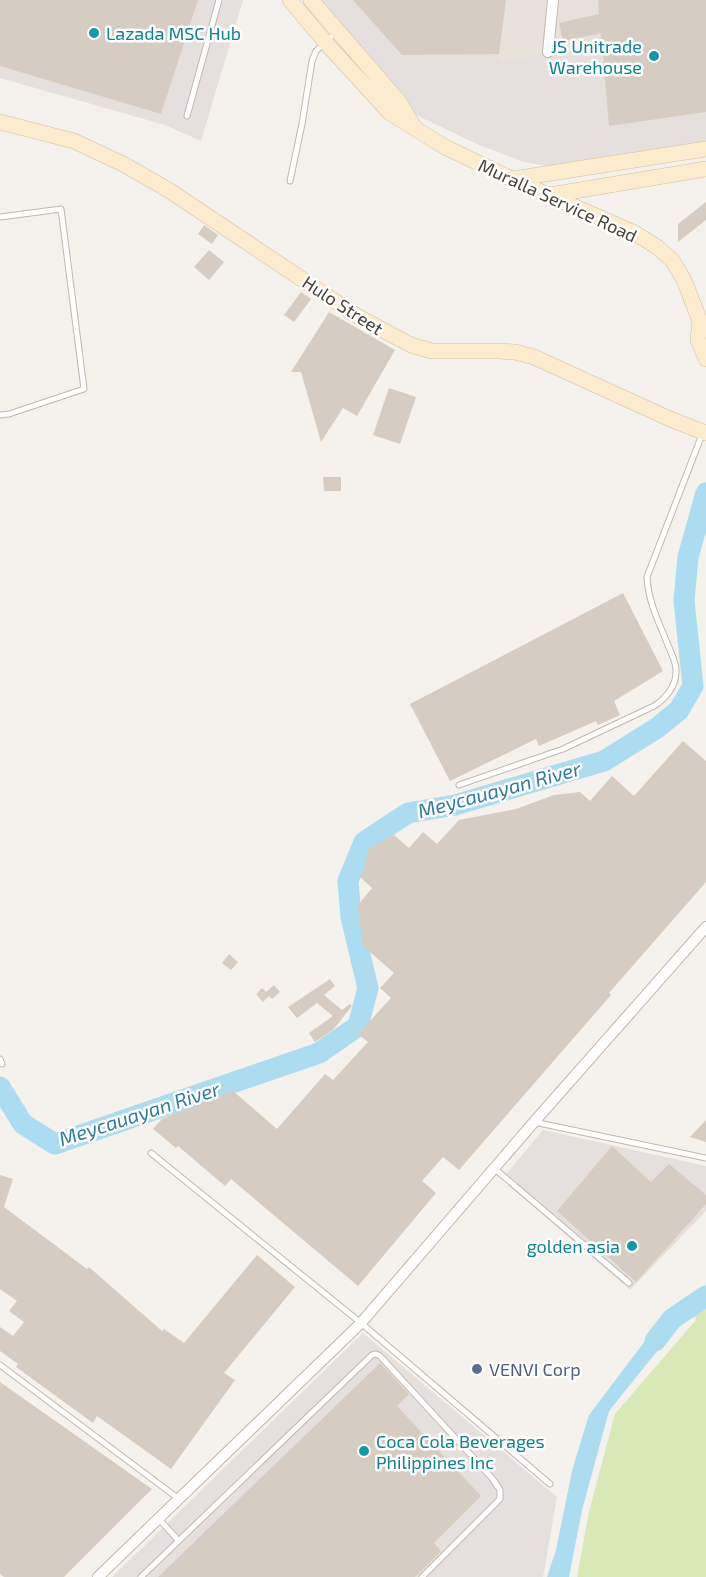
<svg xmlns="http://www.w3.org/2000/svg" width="706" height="1577" font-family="'Exo 2',sans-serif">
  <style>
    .residential { fill: #e9e2da }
    .industrial { fill: #e5e0dd }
    .green { fill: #d8e8b6 }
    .water { fill: #abdcef }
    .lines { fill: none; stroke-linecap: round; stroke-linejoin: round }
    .river { stroke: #abdcef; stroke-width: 21 }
    .building { fill: #d7ccc1 }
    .lane-casing { stroke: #c1b8ae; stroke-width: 7 }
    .street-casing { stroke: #c1b8ae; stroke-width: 12 }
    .secondary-casing { stroke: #d6c19f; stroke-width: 16 }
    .lane { stroke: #fff; stroke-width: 5 }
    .street { stroke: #fff; stroke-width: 10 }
    .secondary { stroke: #fdecce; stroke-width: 15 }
    .culture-dot { fill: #0f9aa8; stroke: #fff; stroke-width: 2 }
    .service-dot { fill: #5c6f8a; stroke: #fff; stroke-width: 2 }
    .labels { text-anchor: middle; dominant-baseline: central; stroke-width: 5; stroke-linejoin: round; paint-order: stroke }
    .culture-label { font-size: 18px; fill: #0d838f; stroke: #fff; text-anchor: start }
    .street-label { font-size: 18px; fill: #4a4139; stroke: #fff }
    .service-label { font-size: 18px; fill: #4e5e75; stroke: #fff; text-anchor: start }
    .water-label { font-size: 20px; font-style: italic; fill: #2f7b9c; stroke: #fff }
  </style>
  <rect width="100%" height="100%" fill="#f5f1ec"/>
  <!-- residential -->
  <path class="residential" d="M507 0H592V47L499 60Z"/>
  <!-- industrial -->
  <path class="industrial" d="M0 0H243L201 141 165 125 0 78Z
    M320 0H507L499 60 592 47V0H706V143L552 167 524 162 479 145 418 116Z
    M543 1130 706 1166V1211L630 1290 502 1179Z
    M363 1333 557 1497 543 1577H112Z"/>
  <!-- green -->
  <path class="green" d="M706 1304V1577H577L589 1512 615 1414 696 1320 694 1312Z"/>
  <!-- water -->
  <path class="water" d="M667 1312 678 1325 609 1411 582 1510 569 1577H547L556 1550 572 1471 589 1415Z"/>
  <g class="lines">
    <!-- river -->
    <path class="river" d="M0 1087 23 1124 55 1144 319 1053 358 1026 368 988 351 917 348 881 364 842 408 813 455 805 604 761 657 728 679 710 693 686 684 601 688 557 706 493
      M655 1341 672 1319 706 1296"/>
  </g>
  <!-- building -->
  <path class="building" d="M0 0H198L161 114 0 66Z
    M353 0H506L499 54 402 55Z
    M598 0H706V112L609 126 601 33 563 41 559 23 599 14Z
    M706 202V220L678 242V224Z
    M204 225 218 235 212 244 198 234Z
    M209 250 224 262 209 280 194 267Z
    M301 292 311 299 294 322 284 315Z
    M329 312 395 350 357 416 343 408 321 442 301 372H291Z
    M389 388 416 397 400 444 373 435Z
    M323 477H341V491H324Z
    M623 593 663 671 614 701 620 715 598 725 596 721 539 746 536 739 450 781 410 704Z
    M683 741 706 761V882L609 993 611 995 459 1170 443 1157 422 1181 436 1193 358 1286 231 1179 225 1186 178 1146 176 1148 153 1129 162 1119 233 1091 277 1129 325 1074 333 1080 368 1042 358 1034 391 998 380 988 394 973 363 946 358 905 372 888 359 876 363 872 369 848 394 835 409 848 423 832 437 844 459 820 516 809 554 795 580 792 590 801 612 776 634 796Z
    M229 954 238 962 231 970 222 963Z
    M330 979 335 986 324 995 342 1010 350 1004 352 1006 333 1030 315 1042 309 1033 333 1016 317 1003 297 1018 288 1007Z
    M274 985 280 992 272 999 269 996 263 1002 256 994 262 988 266 992Z
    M706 1120V1142L690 1137Z
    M612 1146 651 1182 669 1164 706 1195V1204L636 1282 557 1211Z
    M0 1175 13 1179 4 1207 87 1269 89 1267 162 1331 164 1329 184 1343 257 1255 295 1287 224 1373 235 1380 171 1469 97 1416 93 1423 16 1367 18 1364 0 1351V1327L13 1336 24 1322 9 1311 17 1301 0 1289Z
    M380 1363 409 1394 397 1406 481 1496 434 1543 441 1551 415 1577H158Z
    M0 1382 152 1489 64 1577H4L0 1574Z"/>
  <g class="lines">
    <!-- lane casing -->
    <g class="lane-casing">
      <path id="lane" d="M187 116 219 0
        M290 181 302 124 312 61 316 51 336 32
        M0 217 61 209 84 389 9 414 0 415
        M459 785 563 749 654 706C665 699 676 687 676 672 677 663 671 653 668 645 659 623 648 601 647 577L703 432
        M0 1059 2 1064
        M534 1122 706 1158
        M151 1153 361 1323 550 1484
        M495 1169 629 1283
        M0 1365 179 1499
        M159 1519 178 1540
        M141 1577 372 1355 376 1354 380 1356 492 1478 500 1490V1499L422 1577"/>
    </g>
    <!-- street casing -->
    <g class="street-casing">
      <path id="street" d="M548 52 553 0
        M98 1577 361 1323 534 1122 706 927"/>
    </g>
    <!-- secondary casing -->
    <g class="secondary-casing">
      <path id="secondary" d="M290 0 325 42 390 113 445 147 512 179 635 233 657 247 672 260 684 280 700 321 706 327
        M311 0 400 103 413 125
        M0 122 74 141 125 165 170 191 357 316 411 345 432 351H498L515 352 534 357 670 419 706 433
        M513 179 706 149
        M550 195 706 169
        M700 321 698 340 706 359"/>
    </g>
    <!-- lane -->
    <use href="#lane" class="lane"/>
    <!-- street -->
    <use href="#street" class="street"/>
    <!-- secondary -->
    <use href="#secondary" class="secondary"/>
  </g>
  <!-- markers -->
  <g class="culture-dot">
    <circle cx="94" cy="33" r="6"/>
    <circle cx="654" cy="56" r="6"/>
    <circle cx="632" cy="1246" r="6"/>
    <circle cx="364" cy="1451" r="6"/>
  </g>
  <circle class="service-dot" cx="477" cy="1369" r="6"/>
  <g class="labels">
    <!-- culture labels -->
    <g class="culture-label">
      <text x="106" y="33">Lazada MSC Hub</text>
      <text x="642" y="46" text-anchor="end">JS Unitrade<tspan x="642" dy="21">Warehouse</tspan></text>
      <text x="620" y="1246" text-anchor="end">golden asia</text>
      <text x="376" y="1441">Coca Cola Beverages<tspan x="376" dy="21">Philippines Inc</tspan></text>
    </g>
    <!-- street labels -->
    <g class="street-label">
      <text transform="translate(558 200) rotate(25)">Muralla Service Road</text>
      <text transform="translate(343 305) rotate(33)">Hulo Street</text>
    </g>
    <!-- service labels -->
    <g class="service-label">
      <text x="489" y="1369">VENVI Corp</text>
    </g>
    <!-- water labels -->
    <g class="water-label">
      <text transform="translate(499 789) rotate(-15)">Meycauayan River</text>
      <text transform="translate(139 1113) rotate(-18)">Meycauayan River</text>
    </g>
  </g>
</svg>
